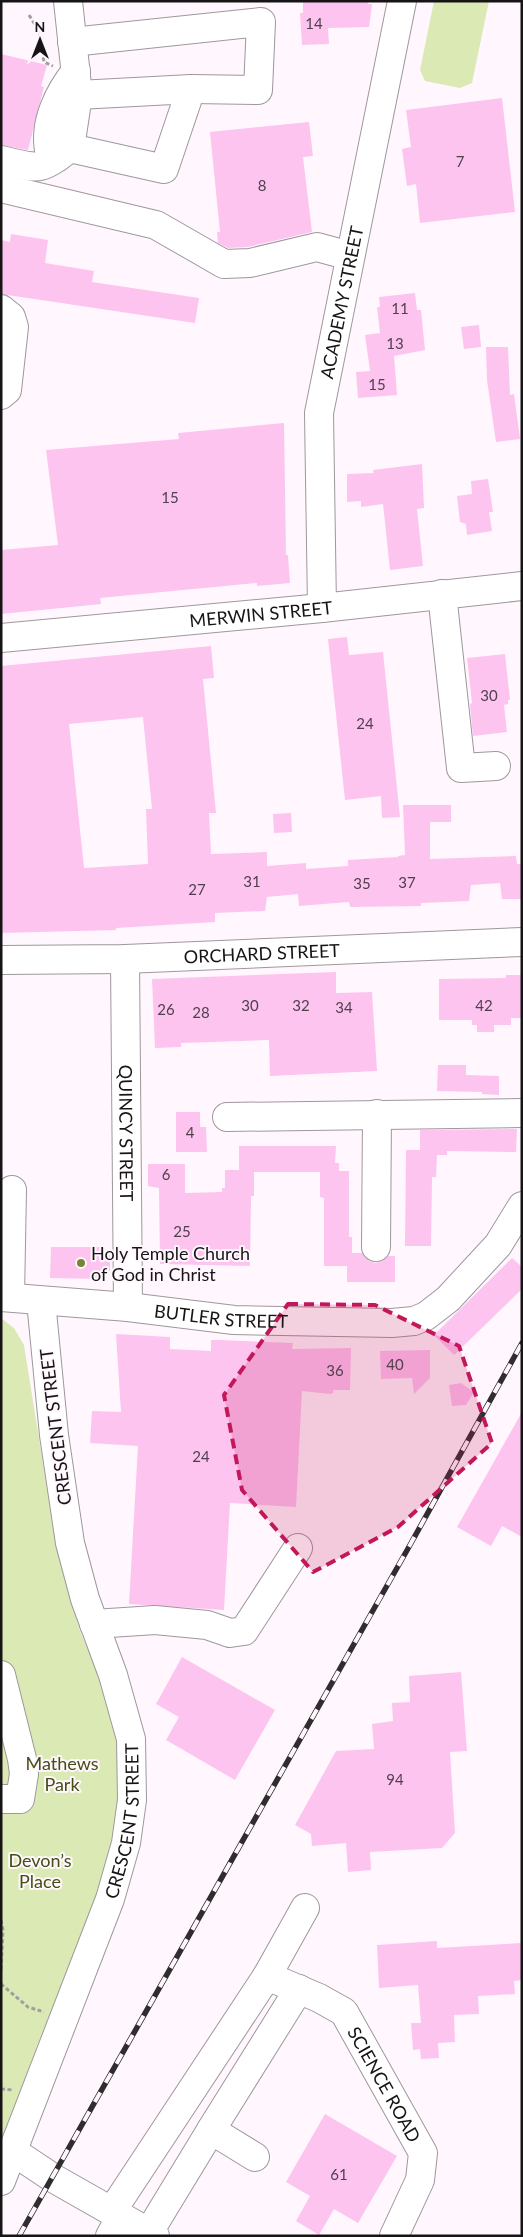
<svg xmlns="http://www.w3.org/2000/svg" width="523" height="2237" font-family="Lato,sans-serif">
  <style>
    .green { fill: #dbeab5 }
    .building { fill: #fdc4f0; fill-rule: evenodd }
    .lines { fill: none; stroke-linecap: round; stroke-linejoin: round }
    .minor-casing { stroke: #9e979c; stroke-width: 30 }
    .major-casing { stroke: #9e979c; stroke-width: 30 }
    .path { stroke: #a49ea3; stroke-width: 3; stroke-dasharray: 4 2.5; stroke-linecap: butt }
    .minor { stroke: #fff; stroke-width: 28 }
    .major { stroke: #fff; stroke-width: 28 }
    .rail-casing { stroke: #302d2f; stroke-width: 5.5 }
    .rail { stroke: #fff7fd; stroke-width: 4; stroke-dasharray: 11; stroke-linecap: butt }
    .marked { fill: #c2185b; fill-opacity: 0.2; stroke: #c2185b; stroke-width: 4; stroke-dasharray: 10 6; stroke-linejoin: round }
    .poi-dot { fill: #758737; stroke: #fff7fd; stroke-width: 2 }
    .labels { text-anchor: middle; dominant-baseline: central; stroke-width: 4; stroke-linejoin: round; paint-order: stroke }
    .number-label { font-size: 15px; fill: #50404c }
    .street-label { font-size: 18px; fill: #171416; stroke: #fff7fd }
    .poi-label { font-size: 18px; fill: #171416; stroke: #fff7fd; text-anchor: start }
    .park-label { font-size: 18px; fill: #434f15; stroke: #fff7fd }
  </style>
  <rect width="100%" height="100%" fill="#fff7fd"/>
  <!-- green -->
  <path class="green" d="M434 1H489L472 83 460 88 425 81 420 70Z
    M1 1318 14 1328 24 1345 56 1544 80 1631 106 1693 115 1719 122 1783 109 1862 83 1935 39 2041 1 2143Z"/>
  <!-- building -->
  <path class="building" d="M303 1H368V4H372L369 27 328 28 329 44 302 45 300 13H303Z
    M1 54 47 65 41 86 44 87 28 150 1 145Z
    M502 98 515 212 420 223 416 184 407 186 402 149 411 147 406 110Z
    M309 122 313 156 303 157 312 232 248 247 228 248 218 243 217 232H220L210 132Z
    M11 234 48 240 45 263 94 271 92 282 199 298 195 323 1 294V240L10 242Z
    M415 293 417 310H421L425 350 394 356 397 395 358 398 356 372 370 371 365 335 380 333 377 307H380L379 297Z
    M479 325 481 347 464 349 461 327Z
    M486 347H508L510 395 514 394 520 439 496 442 487 380Z
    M284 423 286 555H288L290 583 257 586V583L100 598 101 604 1 614V550L58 545 46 450 179 439 178 433Z
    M422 464 424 508 417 509 423 566 390 570 383 504 361 507V501L347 502V474L374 473 373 470Z
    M488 479 493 512H489L492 531 467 535 466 524 460 522 457 496 472 494 471 481Z
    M347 637 349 655 383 652 400 817 382 818 381 796 345 800 328 639Z
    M211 646 214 678 203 679 216 813H209L211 854 267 852V866L306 863V869L348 866V860L398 857V856L405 855 403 805H451V822H430V859L516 856 517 864H522V899H502L500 883 471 885 469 901 421 903V906L350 907 349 902 299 906 298 894 267 897 265 911 215 913V922L116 928V930L1 933V666ZM143 717 152 809H146L148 864 84 868 69 724Z
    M505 654 510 700H508V704L504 705 507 732 473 736 470 704 472 703 467 658Z
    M291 813 292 832 274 833 273 814Z
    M336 972V993L372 992 377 1071 270 1076 269 1040 181 1043V1047L155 1048 152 979Z
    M506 975H522V1018H511V1025H494V1032H477V1025H472V1020H439V979L506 978Z
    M438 1065H466V1075L499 1076V1095L482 1094V1092L437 1091Z
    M176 1112H200V1127H206L207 1152H176Z
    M517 1129 516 1152 447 1151V1155H437L436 1177H432L431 1246H405L406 1150H420V1130Z
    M239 1146H336L335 1163H339V1171H349V1237H352V1253H362L368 1260 375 1263 383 1261 388 1256H395V1282H347V1266H324V1198L320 1197V1172H254V1196H251L250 1266 160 1264 159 1188 148 1186V1164H185V1193L222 1192V1188H225V1170H239Z
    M51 1247H104V1255H110V1271H104V1279L50 1278Z
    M512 1258 522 1267V1289L454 1355 434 1335Z
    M116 1334 170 1337V1349L211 1351V1340H220L293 1343 292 1349 351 1348 350 1390H333V1393L330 1394 302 1391 296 1507 230 1503 224 1610 129 1604 138 1446 90 1443 92 1411 121 1412Z
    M430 1350V1378L414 1394 412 1378 381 1379 380 1351Z
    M461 1383 474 1392 466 1405 452 1406 449 1385Z
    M522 1412V1537L502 1526 491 1546 457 1527Z
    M182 1657 275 1710 235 1780 166 1740 179 1717 156 1704Z
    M461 1672 467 1751 450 1752 455 1833 442 1848 370 1852 371 1870 348 1872 346 1843 312 1846 311 1834 295 1825 336 1751 374 1749 372 1724 393 1721 392 1703 410 1702 409 1676Z
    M437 1941V1948L522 1943V1980L514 1981 515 1994 478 1996 479 2014 454 2015 455 2042 438 2043 439 2058 421 2059 420 2049 413 2050 411 2023H421L418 1985 379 1988 377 1945Z
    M325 2114 397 2156 358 2223 334 2209 319 2235 296 2221 310 2196 286 2182Z"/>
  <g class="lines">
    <!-- minor casing -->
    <g class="minor-casing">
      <g id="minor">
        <path d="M72 42 261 22 258 90 191 89"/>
        <path d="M70 148 164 169 191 89 78 95"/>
        <path d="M58 157 49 150C44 122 59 92 76 71"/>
        <path d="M1 160C40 169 38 172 70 148L78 95 68 1"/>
        <path d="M1 188 156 225 224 264 250 263 317 247 350 256"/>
        <path d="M1 309 11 317 14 327 7 390 1 395"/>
        <path d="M442 594 461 768 496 766"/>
        <path id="s1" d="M322 608 319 413 402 1"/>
        <path id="s2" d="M1 638 322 608 522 586"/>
        <path id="s3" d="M125 959 128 1307"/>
        <path id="s4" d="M1 960 125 959 522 942"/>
        <path d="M227 1117 522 1113"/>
        <path d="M376 1247 377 1114"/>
        <path d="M10 1297 12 1190"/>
        <path d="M94 1624 155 1620 207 1625 230 1633 244 1631 298 1548"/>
        <path d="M1 1675 22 1759 24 1774 20 1799H1"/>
        <path id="s5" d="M267 1976 319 1998 344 2012 423 2153 420 2180 394 2236"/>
        <path d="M14 2152 53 2178 155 2236"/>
        <path d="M255 2157 211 2130 299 1989"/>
        <path id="s6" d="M1 2181 110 1899 126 1843 132 1800 131 1739 113 1675 85 1599 70 1543 54 1435 41 1301"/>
        <path d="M112 2211 267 1976 305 1908"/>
        <path d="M149 2232 211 2130"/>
        <path d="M110 2236 121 2216"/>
      </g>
    </g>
    <!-- major casing -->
    <g class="major-casing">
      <g id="major">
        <path id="s7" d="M1 1297 128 1307 234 1320 392 1323 414 1321 426 1316 448 1299 498 1245 522 1206"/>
      </g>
    </g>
    <!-- path -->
    <path class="path" d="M29 15 39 31 44 62 53 66
      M1 1920 3 1930 1 1972
      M1 1984 28 2007 44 2012
      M1 2089 13 2090"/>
    <!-- minor -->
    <use href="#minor" class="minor"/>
    <!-- major -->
    <use href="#major" class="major"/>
    <!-- rail casing -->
    <g class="rail-casing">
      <path id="rail" d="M19 2236 410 1545 522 1343"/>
    </g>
    <!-- rail -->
    <use href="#rail" class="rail"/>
  </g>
  <!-- marked area -->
  <path class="marked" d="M288 1304 375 1305 459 1346 492 1443 398 1527 313 1572 242 1490 224 1395Z"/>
  <!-- markers -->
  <circle class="poi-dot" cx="81" cy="1263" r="5"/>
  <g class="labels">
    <!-- number labels -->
    <g class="number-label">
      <text x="314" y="23">14</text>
      <text x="460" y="161">7</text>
      <text x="262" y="185">8</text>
      <text x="400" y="308">11</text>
      <text x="395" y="343">13</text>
      <text x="377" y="384">15</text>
      <text x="170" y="497">15</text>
      <text x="489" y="695">30</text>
      <text x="365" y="723">24</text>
      <text x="252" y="881">31</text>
      <text x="407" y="882">37</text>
      <text x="362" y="883">35</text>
      <text x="197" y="889">27</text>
      <text x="250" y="1005">30</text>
      <text x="301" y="1005">32</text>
      <text x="484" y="1005">42</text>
      <text x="344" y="1007">34</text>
      <text x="166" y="1009">26</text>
      <text x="201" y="1012">28</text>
      <text x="190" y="1132">4</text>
      <text x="166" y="1174">6</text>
      <text x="182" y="1231">25</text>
      <text x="395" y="1364">40</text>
      <text x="335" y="1370">36</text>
      <text x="201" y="1456">24</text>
      <text x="395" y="1779">94</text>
      <text x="339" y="2174">61</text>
    </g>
    <!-- street labels -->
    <g class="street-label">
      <text stroke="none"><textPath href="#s1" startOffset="308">ACADEMY STREET</textPath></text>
      <text stroke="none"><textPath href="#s2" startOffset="261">MERWIN STREET</textPath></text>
      <text stroke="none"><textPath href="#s4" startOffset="261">ORCHARD STREET</textPath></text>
      <text stroke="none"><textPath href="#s3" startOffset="174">QUINCY STREET</textPath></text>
      <text stroke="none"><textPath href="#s7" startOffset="221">BUTLER STREET</textPath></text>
      <text transform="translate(55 1427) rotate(-97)">CRESCENT STREET</text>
      <text stroke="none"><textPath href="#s6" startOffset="382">CRESCENT STREET</textPath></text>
      <text stroke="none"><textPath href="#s5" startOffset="168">SCIENCE ROAD</textPath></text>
    </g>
    <!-- poi labels -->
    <g class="poi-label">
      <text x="91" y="1253">Holy Temple Church<tspan x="91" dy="21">of God in Christ</tspan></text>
    </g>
    <!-- park labels -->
    <g class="park-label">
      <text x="62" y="1763">Mathews<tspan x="62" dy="21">Park</tspan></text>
      <text x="40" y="1860">Devon’s<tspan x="40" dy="21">Place</tspan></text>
    </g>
  </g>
  <!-- border -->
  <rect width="523" height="2237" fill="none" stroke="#171416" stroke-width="5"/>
  <!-- north arrow -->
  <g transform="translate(40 40)" stroke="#fff7fd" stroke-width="4" paint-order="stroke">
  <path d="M0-4L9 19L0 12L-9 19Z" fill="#171416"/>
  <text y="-8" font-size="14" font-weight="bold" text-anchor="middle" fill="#171416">N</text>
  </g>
</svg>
